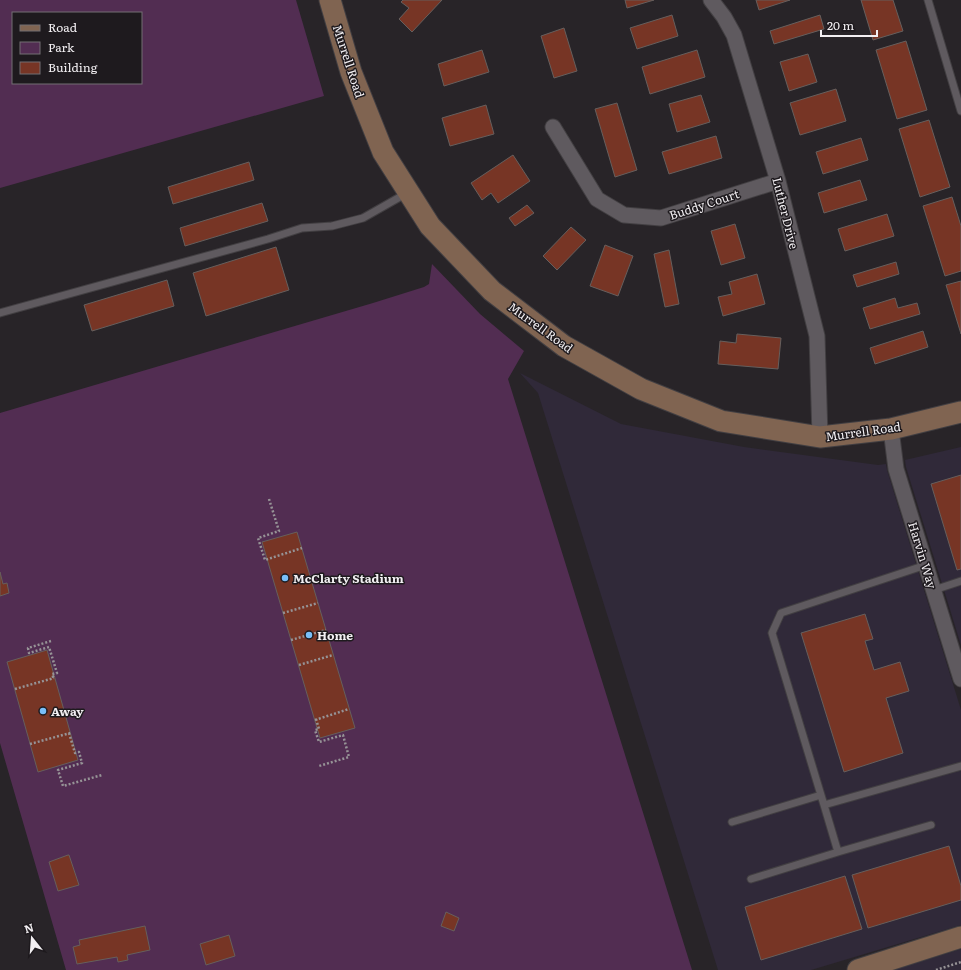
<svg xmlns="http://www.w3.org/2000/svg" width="961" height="970" font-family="Literata,serif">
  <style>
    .commercial { fill: #302939 }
    .green { fill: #522d52; fill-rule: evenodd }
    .building { fill: #773525; stroke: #665f5d }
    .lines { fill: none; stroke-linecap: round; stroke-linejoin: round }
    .lane-casing { stroke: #423f42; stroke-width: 9 }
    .street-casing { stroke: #423f42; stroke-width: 17 }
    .secondary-casing { stroke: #423f42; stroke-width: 23 }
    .path { stroke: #969396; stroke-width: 2.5; stroke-dasharray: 2 2; stroke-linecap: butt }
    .lane { stroke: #5f5a5f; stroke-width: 7 }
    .street { stroke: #5f5a5f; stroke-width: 15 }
    .secondary { stroke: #806451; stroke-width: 21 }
    .poi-dot { fill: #79bff8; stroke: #1e1a1e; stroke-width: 1.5 }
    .labels { text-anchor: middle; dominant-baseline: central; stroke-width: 3; stroke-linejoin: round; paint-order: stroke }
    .street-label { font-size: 12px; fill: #f2eff2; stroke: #1e1a1e }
    .poi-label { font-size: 12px; font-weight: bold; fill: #f2eff2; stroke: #1e1a1e; text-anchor: start }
  </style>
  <rect width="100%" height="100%" fill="#282428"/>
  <!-- commercial -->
  <path class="commercial" d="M520 373 621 424 744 447 878 465 886 464 887 470 961 710V925L811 970H718L538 393Z
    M961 447V645L906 467 905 460Z
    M961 949V970H894Z"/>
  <!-- green -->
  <path class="green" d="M0 0H296L324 96 0 188ZM13 13H141V83H13Z
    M432 264 480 314 524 351 508 379 692 970H66L0 743V413L373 303 424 287 429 284Z"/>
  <!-- building -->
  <path class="building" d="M403 0H442L412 32 399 19 409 8 401 2Z
    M625 0H654L627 8Z
    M756 0H790L759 10Z
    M861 0H893L903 31 873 40Z
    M672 15 678 36 637 49 630 28Z
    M820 15 824 29 774 44 770 31Z
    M564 28 577 71 554 78 541 36Z
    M906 41 927 110 897 119 876 50Z
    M482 50 489 72 444 86 438 64Z
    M697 50 705 77 650 94 642 67Z
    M808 54 817 82 789 91 780 62Z
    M836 89 846 121 800 135 790 103Z
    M701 95 710 122 677 132 669 104Z
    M617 103 637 170 615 177 595 109Z
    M486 105 494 134 450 146 442 118Z
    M929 120 950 187 920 197 899 129Z
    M716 136 722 158 669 174 662 152Z
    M861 138 868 160 823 174 816 152Z
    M513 155 530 181 498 203 491 193 482 200 471 183Z
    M249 162 254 180 173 204 168 187Z
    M860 180 867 200 824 213 818 193Z
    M952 197 961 226V271L945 276 923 206Z
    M262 203 268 221 185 246 180 228Z
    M527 205 534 213 515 226 509 218Z
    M887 214 894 236 845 251 838 229Z
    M735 224 745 258 721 265 711 231Z
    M571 227 586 240 557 270 543 256Z
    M605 245 633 256 618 296 590 286Z
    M276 247 289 290 206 316 193 273Z
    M669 250 679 304 665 307 654 254Z
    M896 262 899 274 857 287 853 275Z
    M757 274 765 304 723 316 718 297 732 294 729 282Z
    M167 280 174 306 92 331 84 305Z
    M961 281V334L946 285Z
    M895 298 898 308 917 303 920 314 870 329 863 308Z
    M923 331 928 347 875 364 870 348Z
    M737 334 781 338 778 369 718 364 720 341 736 343Z
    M961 475V569L957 570 931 484Z
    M297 532 355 728 320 738 262 542Z
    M0 572 3 584 7 583 9 593 0 596Z
    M865 614 873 639 865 641 874 670 900 662 909 691 886 698 903 753 844 772 801 633Z
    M47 650 78 760 38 772 7 662Z
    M949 846 961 886V900L868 928 852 875Z
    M68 855H69L79 885 58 891 49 862Z
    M845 876 862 929 761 960 745 907Z
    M446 912 459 918 454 931 441 926Z
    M145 926 150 950 127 955 128 960 118 962 117 957 77 964 73 947 80 945 79 940Z
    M229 935 235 956 206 965 200 944Z"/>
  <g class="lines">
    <!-- lane casing -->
    <g class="lane-casing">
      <path id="lane" d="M928 0 961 111
        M0 313 268 239 302 228 332 226 363 218 407 193
        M926 565 781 613 772 633 824 805 961 766
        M934 590 961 581
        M732 822 821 795
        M838 852 931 825
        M751 879 838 852 824 805"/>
    </g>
    <!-- street casing -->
    <g class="street-casing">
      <path id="street" d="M711 0 724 17 734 35 778 181 817 336 820 437
        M553 127 597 199 624 215 661 218 778 181
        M891 429 896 469 961 679"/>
    </g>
    <!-- secondary casing -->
    <g class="secondary-casing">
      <path id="secondary" d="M330 0 351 72 383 152 430 226 492 291 564 346 641 389 721 421 820 437 891 429 961 412
        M858 970 961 937"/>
    </g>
    <!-- path -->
    <path class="path" d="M269 499 279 531 258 538 265 560 302 548
      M283 613 318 603
      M291 640 326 630
      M51 641 28 648 29 653 49 647 57 673 52 674 54 679
      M299 665 333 655
      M15 689 54 678
      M316 719 319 729 315 730 319 742 343 735 349 757 319 766
      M315 720 349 709
      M69 733 75 753 79 752 82 763 58 770 63 786 102 775
      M30 744 70 733
      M936 970 961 962"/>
    <!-- lane -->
    <use href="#lane" class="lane"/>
    <!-- street -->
    <use href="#street" class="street"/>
    <!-- secondary -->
    <use href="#secondary" class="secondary"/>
  </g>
  <!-- markers -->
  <g class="poi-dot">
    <circle cx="285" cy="578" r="4"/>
    <circle cx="309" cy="635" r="4"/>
    <circle cx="43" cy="711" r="4"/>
  </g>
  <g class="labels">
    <!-- street labels -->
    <g class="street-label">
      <text transform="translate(349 61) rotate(72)">Murrell Road</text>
      <text transform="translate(704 204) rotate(-18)">Buddy Court</text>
      <text transform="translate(786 213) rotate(76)">Luther Drive</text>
      <text transform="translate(541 327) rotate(36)">Murrell Road</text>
      <text transform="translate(863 431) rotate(-8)">Murrell Road</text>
      <text transform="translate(923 555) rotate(73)">Harvin Way</text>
    </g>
    <!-- poi labels -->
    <g class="poi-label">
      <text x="293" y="578">McClarty Stadium</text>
      <text x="317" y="635">Home</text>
      <text x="51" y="711">Away</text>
    </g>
  </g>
  <!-- legend -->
  <rect x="12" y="12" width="130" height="72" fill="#1e1a1e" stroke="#736f73"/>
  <rect x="20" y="25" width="20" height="6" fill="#806451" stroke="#736f73"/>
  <text x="48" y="32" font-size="12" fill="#f2eff2">Road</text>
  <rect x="20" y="42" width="20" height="12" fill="#522d52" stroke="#736f73"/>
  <text x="48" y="52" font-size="12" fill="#f2eff2">Park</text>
  <rect x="20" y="62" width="20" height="12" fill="#773525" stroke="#736f73"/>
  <text x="48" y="72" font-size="12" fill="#f2eff2">Building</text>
  <!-- north arrow -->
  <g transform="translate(32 938) rotate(343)" stroke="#1e1a1e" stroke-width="3" paint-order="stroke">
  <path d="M0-3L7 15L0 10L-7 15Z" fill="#f2eff2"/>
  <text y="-6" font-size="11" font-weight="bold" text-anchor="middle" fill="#f2eff2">N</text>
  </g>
  <!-- scale -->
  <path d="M821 30v6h56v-6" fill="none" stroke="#f2eff2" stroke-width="2"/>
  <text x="827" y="30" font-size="12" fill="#f2eff2" stroke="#1e1a1e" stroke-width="3" paint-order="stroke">20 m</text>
</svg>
